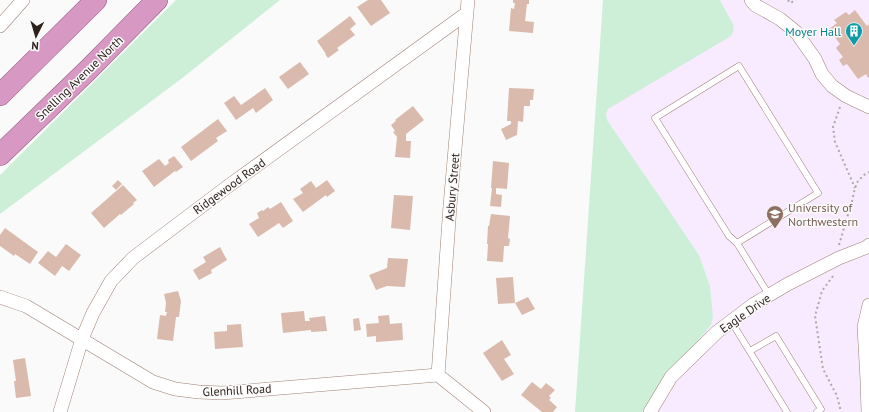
<svg xmlns="http://www.w3.org/2000/svg" width="869" height="412" font-family="'PT Sans',sans-serif">
  <style>
    .education { fill: #f8ebff }
    .green { fill: #cdefd8 }
    .building { fill: #dabaad }
    .lines { fill: none; stroke-linecap: round; stroke-linejoin: round }
    .service-casing { stroke: #9e8074; stroke-width: 7 }
    .minor-casing { stroke: #9e8074; stroke-width: 14 }
    .trunk-casing { stroke: #965e80; stroke-width: 22 }
    .path { stroke: #ada9a7; stroke-width: 2; stroke-dasharray: 2 3; stroke-linecap: butt }
    .service { stroke: #fff; stroke-width: 6 }
    .minor { stroke: #fff; stroke-width: 13 }
    .trunk { stroke: #d898c4; stroke-width: 21 }
    .labels { text-anchor: middle; dominant-baseline: central; stroke-width: 3; stroke-linejoin: round; paint-order: stroke }
    .culture-label { font-size: 12px; fill: #0d838f; stroke: #fafafa; text-anchor: end }
    .street-label { font-size: 12px; fill: #2e221d; stroke: #fafafa }
    .education-label { font-size: 12px; fill: #785e54; stroke: #fafafa; text-anchor: start }
  </style>
  <rect width="100%" height="100%" fill="#fafafa"/>
  <!-- education -->
  <path class="education" d="M720 0H869V412H642L657 388 710 286 699 255 664 203 607 120 606 114 607 109 733 24Z"/>
  <!-- green -->
  <path class="green" d="M176 0H280L181 79 0 214V175Z
    M603 0H720L733 24 734 30 731 36 608 109 606 114 607 120 664 203 699 255 710 286 713 317 711 325 657 388 642 412H575Z"/>
  <!-- building -->
  <path class="building" d="M368 0H381L390 13 371 26 357 7Z
    M513 0H529V4H527L525 21 534 22 533 33 509 31 511 8 514 9 515 3H513Z
    M855 10 867 26 869 24V77L868 78 866 74 858 79 847 64 843 66 839 60 843 57 836 48 840 44 829 29 837 23 834 20 846 12 849 15Z
    M350 16 356 24 350 29 355 35 337 48 339 50 328 58 325 54H326L317 41Z
    M300 62 309 74 288 89 279 77Z
    M265 88 273 100 256 113 253 108 236 120 224 103 234 96 241 105Z
    M509 88 534 89 533 100H530V106H524L523 122 518 121 517 135 506 140 501 129 511 124V121H507Z
    M413 106 424 120 406 134V141H411L410 158 395 157 397 137 393 132 395 131 391 125 396 121 395 120Z
    M218 119 227 131 216 138 218 141 191 161 181 147Z
    M174 156 183 167 176 172 175 171 154 187 142 171 159 159 165 166 169 163 168 160Z
    M493 161 509 163 507 189 496 188V194L502 195 501 207 490 206 492 188H491Z
    M118 180 122 184 116 190 112 186Z
    M327 180 335 191 327 197 326 195 303 212 293 199 303 193 300 189 311 181 316 188Z
    M123 185 137 200 133 203 134 204 121 215 120 214 104 228 91 213Z
    M394 195 413 196 410 230 391 228Z
    M281 202 293 221 283 228 279 223 258 237 249 224 259 218 257 213 262 210 263 211 268 207 270 209Z
    M491 214 510 216 508 238 510 239 509 246H504L503 262 487 261 488 244H487L488 226H489Z
    M5 228 38 252 30 264 15 254 14 256 0 246V235Z
    M66 244 81 255 69 271 62 266 55 276 38 263 48 251 56 257Z
    M220 247 227 260 211 270 212 273 199 280 193 270 206 262 203 257Z
    M388 258 408 259 405 287 387 286 376 290 369 275 387 268Z
    M513 277 515 303 498 304 496 278Z
    M178 291 181 301 179 317H176L173 341 157 339 160 315 166 316 167 312H165L166 303 164 294Z
    M528 297 535 309 522 315 515 303Z
    M304 311 305 321H310L309 318 325 316 327 331 311 332V330L283 333 281 313Z
    M389 315 390 324 402 323 403 340 376 342V336L367 337 366 324 379 323 378 316Z
    M359 318 361 330 354 331 353 319Z
    M241 324 243 347 215 349 214 332 227 331V325Z
    M502 340 511 355 504 359 514 374 502 381 483 353Z
    M25 358 31 396 16 398 14 381H16L13 360Z
    M532 382 541 389 546 383 555 390 549 396 551 398 549 400 557 407 553 412H542L521 395Z"/>
  <g class="lines">
    <!-- service casing -->
    <g class="service-casing">
      <path id="service" d="M737 243 818 193 739 66 655 118 729 236 737 243 769 295
        M731 321 787 412
        M750 351 776 336 821 409 817 412"/>
    </g>
    <!-- minor casing -->
    <g class="minor-casing">
      <path id="minor" d="M751 0 755 5 780 19 796 32 815 59 822 74 832 86 846 96 869 107
        M0 26 23 0
        M0 297 26 306 153 382 175 389 199 392 222 393 438 375 484 412
        M438 375 450 206 468 0
        M60 412 82 339 93 313 111 281 133 258 227 187 467 13
        M650 412 671 377 717 332 754 304 788 284 839 258 867 247 869 245
        M868 412 867 380 864 327 869 305"/>
    </g>
    <!-- trunk casing -->
    <g class="trunk-casing">
      <path id="trunk" d="M0 95 96 0
        M0 155 89 69 157 0"/>
    </g>
    <!-- path -->
    <path class="path" d="M788 0 790 3 796 0
      M840 107 833 127 835 142 855 188
      M839 245 852 201 855 188 858 181 864 175 869 172
      M833 276 822 291 815 316 823 369 837 396 841 412"/>
    <!-- service -->
    <use href="#service" class="service"/>
    <!-- minor -->
    <use href="#minor" class="minor"/>
    <!-- trunk -->
    <use href="#trunk" class="trunk"/>
  </g>
  <!-- icons -->
  <defs>
    <g id="building-pin" transform="scale(0.9)"><path d="M0 17L-7.5 6A9.5 9.5 0 1 1 7.5 6Z" fill="#0f9aa8" stroke="#fafafa"/><path d="M-4-6H4V6H1V3H-1V6H-4ZM-2.5-4.3h1.7v1.8h-1.7ZM.8-4.3h1.7v1.8H.8ZM-2.5-1h1.7V.8h-1.7ZM.8-1h1.7V.8H.8Z" fill="#fff"/></g>
    <g id="university-pin" transform="scale(0.9)"><path d="M0 17L-7.5 6A9.5 9.5 0 1 1 7.5 6Z" fill="#8d6e63" stroke="#fafafa"/><path d="M0-5L7-2L0 1L-7-2ZM-4 1L0 2.5L4 1V4Q0 6-4 4Z" fill="#fff"/></g>
  </defs>
  <g fill-rule="evenodd">
    <use href="#building-pin" x="854" y="31"/>
    <use href="#university-pin" x="775" y="214"/>
  </g>
  <g class="labels">
    <!-- culture labels -->
    <g class="culture-label">
      <text x="841" y="31">Moyer Hall</text>
    </g>
    <!-- street labels -->
    <g class="street-label">
      <text transform="translate(79 78) rotate(-44)">Snelling Avenue North</text>
      <text transform="translate(229 186) rotate(-36)">Ridgewood Road</text>
      <text transform="translate(452 187) rotate(-85)">Asbury Street</text>
      <text transform="translate(745 313) rotate(-35)">Eagle Drive</text>
      <text transform="translate(237 390) rotate(-3)">Glenhill Road</text>
    </g>
    <!-- education labels -->
    <g class="education-label">
      <text x="788" y="207">University of<tspan x="788" dy="14">Northwestern</tspan></text>
    </g>
  </g>
  <!-- north arrow -->
  <g transform="translate(36 36) rotate(185)" stroke="#fafafa" stroke-width="3" paint-order="stroke">
  <path d="M0-3L7 15L0 10L-7 15Z" fill="#2e221d"/>
  <text y="-6" font-size="11" font-weight="bold" text-anchor="middle" fill="#2e221d">N</text>
  </g>
</svg>
